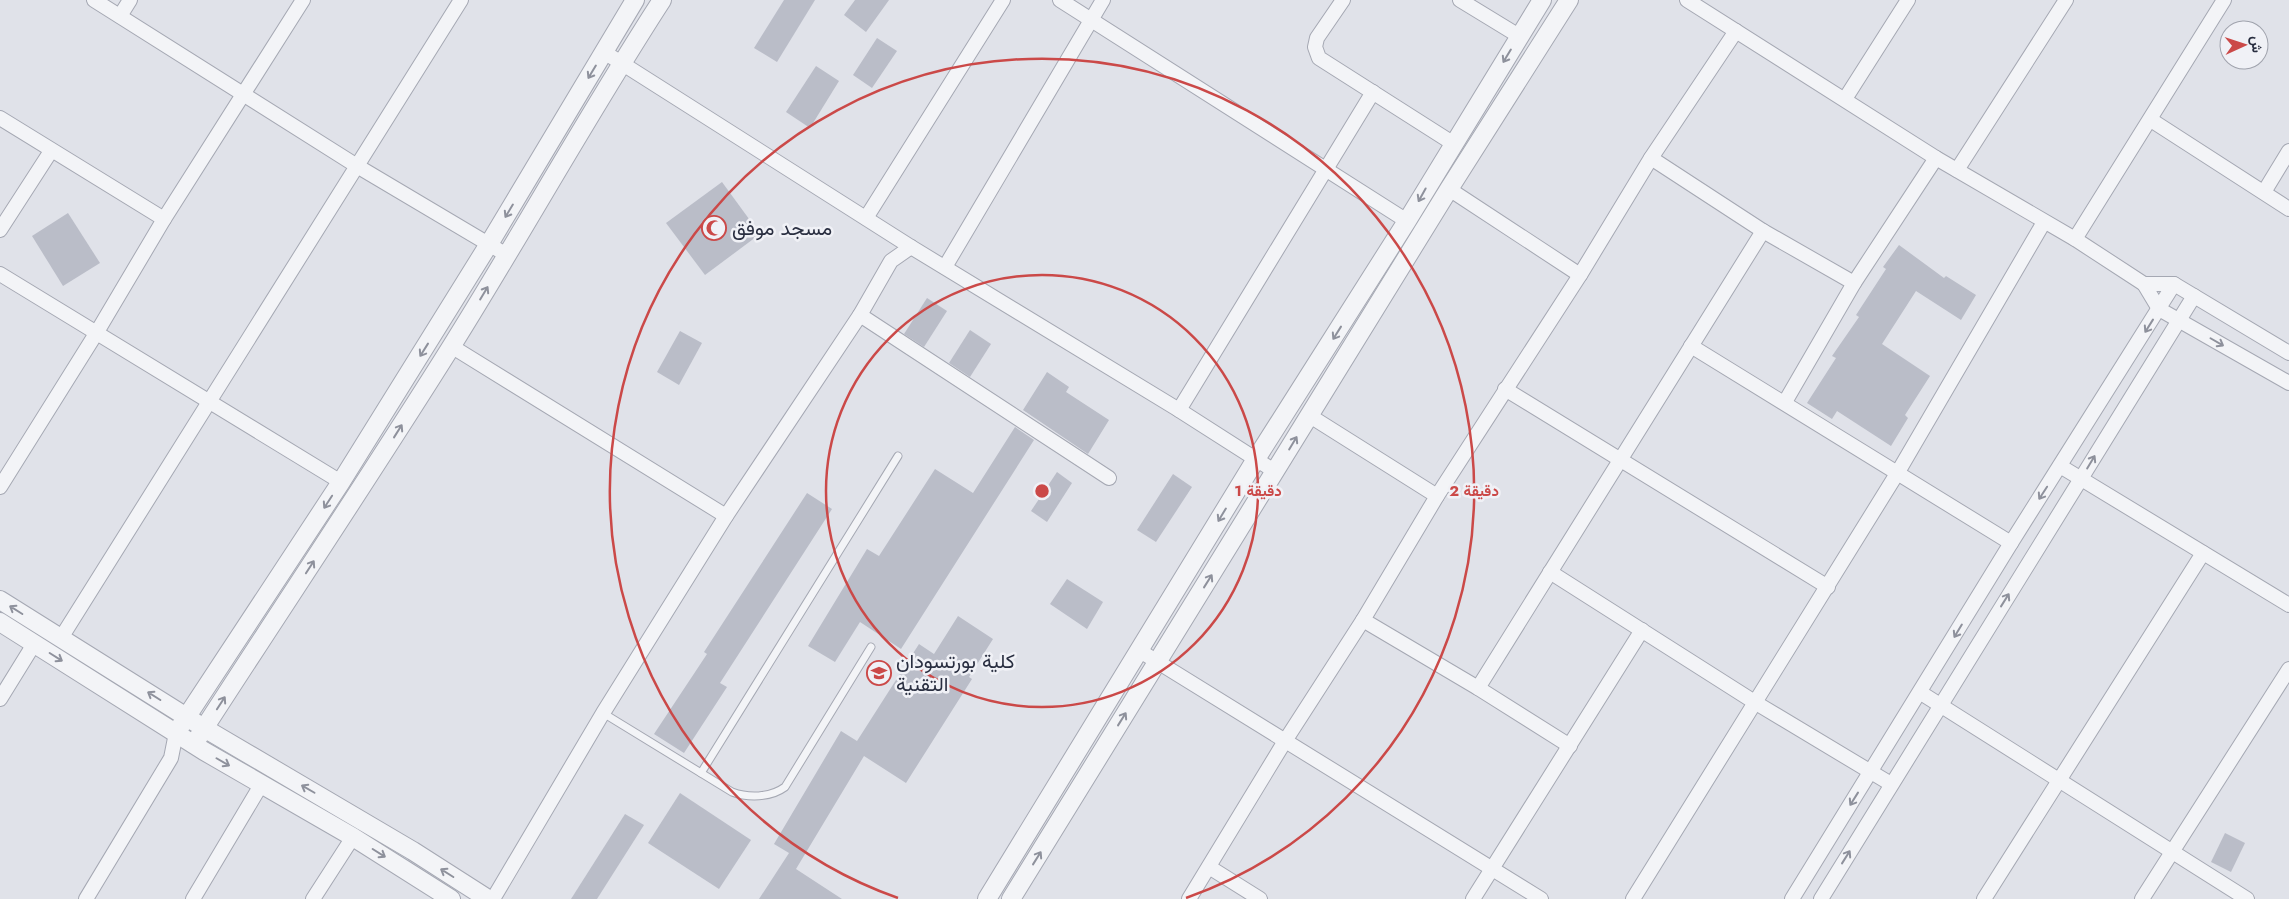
<svg xmlns="http://www.w3.org/2000/svg" width="2289" height="899" viewBox="0 0 2289 899" font-family="Jost,Vazirmatn,sans-serif">
  <style>
    .building { fill: #babdc8 }
    .lines { fill: none; stroke-linecap: round; stroke-linejoin: round }
    .service-casing { stroke: #a5a8b3; stroke-width: 9 }
    .minor-casing { stroke: #a5a8b3; stroke-width: 16 }
    .tertiary-casing { stroke: #a5a8b3; stroke-width: 20 }
    .service { stroke: #f3f4f7; stroke-width: 7 }
    .minor { stroke: #f3f4f7; stroke-width: 14 }
    .tertiary { stroke: #f3f4f7; stroke-width: 18 }
    .oneway { stroke: #8e919c }
    .ring { fill: none; stroke: #cb4948; stroke-width: 2.5 }
    .labels { text-anchor: middle; stroke-width: 5; stroke-linejoin: round; paint-order: stroke }
    .poi-label { font-size: 20px; fill: #292e40; stroke: #f0f1f6; text-anchor: start }
    .centre { fill: #cb4948; stroke: #f0f1f6; stroke-width: 2.5 }
    .ring-label { font-size: 15px; text-anchor: middle; font-weight: bold; fill: #cb4948; stroke: #f0f1f6; stroke-width: 5; stroke-linejoin: round; paint-order: stroke }
  </style>
  <rect width="100%" height="100%" fill="#e0e2e9"/>
  <!-- building -->
  <g class="building">
    <path d="M784 0H815L777 62 754 48Z"/>
    <path d="M855 0H889L866 32 844 15Z"/>
    <path d="M877 38 897 51 872 88 853 75Z"/>
    <path d="M816 66 839 81 810 128 786 112Z"/>
    <path d="M722 182 760 234 705 275 666 223Z"/>
    <path d="M68 213 100 263 63 286 32 236Z"/>
    <path d="M1899 245 1944 278 1946 276 1976 295 1961 320 1916 291 1882 344 1930 376 1905 415 1908 418 1891 446 1837 411 1832 419 1807 403 1836 358 1832 356 1859 317 1856 315 1886 269 1883 267Z"/>
    <path d="M927 298 947 311 924 347 904 334Z"/>
    <path d="M970 330 991 344 970 377 949 363Z"/>
    <path d="M680 331 702 343 679 385 657 372Z"/>
    <path d="M1047 372 1069 387 1066 392 1109 420 1088 454 1023 410Z"/>
    <path d="M1015 427 1034 440 901 649 860 622 835 662 808 646 867 549 879 556 935 469 973 493Z"/>
    <path d="M1057 472 1072 483 1047 522 1031 511Z"/>
    <path d="M1173 474 1192 487 1156 542 1137 530Z"/>
    <path d="M807 493 832 509 720 683 727 687 684 753 654 734 707 654 704 652Z"/>
    <path d="M1067 579 1103 602 1087 629 1050 604Z"/>
    <path d="M958 616 993 639 969 677 972 679 906 783 864 756 796 869 842 899H759L789 853 774 844 841 731 857 741 919 644 934 654Z"/>
    <path d="M680 793 751 840 719 889 648 843Z"/>
    <path d="M625 814 644 825 597 899H571Z"/>
    <path d="M2225 833 2245 843 2231 872 2211 862Z"/>
  </g>
  <g class="lines">
    <defs>
      <g id="service">
        <path d="M603 713 732 792C748 798 770 798 785 787L871 647"/>
        <path d="M701 773 898 456"/>
      </g>
      <g id="minor">
        <path d="M94 0 357 166 507 255"/>
        <path d="M1060 0 1407 221"/>
        <path d="M1343 0 1317 38 1315 47 1319 58 1454 144"/>
        <path d="M1460 0 1519 36"/>
        <path d="M1687 0 1936 158 2075 239 2144 284 2159 309 2289 383"/>
        <path d="M120 16 130 0"/>
        <path d="M604 52 911 247 1179 410 1276 472"/>
        <path d="M1845 99 1908 0"/>
        <path d="M0 118 164 219"/>
        <path d="M2151 120 2289 209"/>
        <path d="M1651 158 1763 231 1854 283"/>
        <path d="M1957 170 2066 0"/>
        <path d="M1449 189 1580 275"/>
        <path d="M2264 192 2289 151"/>
        <path d="M866 218 1003 0"/>
        <path d="M0 230 51 151"/>
        <path d="M2075 239 2224 0"/>
        <path d="M945 267 1103 0"/>
        <path d="M0 274 341 482"/>
        <path d="M2144 284H2174L2289 353"/>
        <path d="M860 315 1109 478"/>
        <path d="M451 346 726 516"/>
        <path d="M1691 346 2011 543"/>
        <path d="M1505 389 1828 587"/>
        <path d="M1785 402 1854 283 1936 158"/>
        <path d="M1179 410 1373 92"/>
        <path d="M1310 416 1437 496"/>
        <path d="M2060 466 2289 605"/>
        <path d="M0 487 97 332 164 219 303 0"/>
        <path d="M1550 572 1756 703 1891 784"/>
        <path d="M1363 620 1478 688 1570 746"/>
        <path d="M61 638 461 0"/>
        <path d="M1140 651 1541 899"/>
        <path d="M1478 688 1763 231"/>
        <path d="M1921 693 2247 899"/>
        <path d="M0 699 34 644"/>
        <path d="M1209 867 1260 899"/>
        <path d="M86 899 171 758 176 733"/>
        <path d="M193 899 261 785"/>
        <path d="M313 899 353 837"/>
        <path d="M493 899 603 713 726 516 860 315 891 261 911 247"/>
        <path d="M1189 899 1285 741 1363 620 1437 496 1580 275 1651 158 1736 31"/>
        <path d="M1473 899 1642 630"/>
        <path d="M1633 899 1898 472 2044 222"/>
        <path d="M1792 899 2011 543 2174 284"/>
        <path d="M1821 899 2194 296"/>
        <path d="M1984 899 2203 553"/>
        <path d="M2142 899 2289 669"/>
      </g>
      <g id="tertiary">
        <path d="M0 600 204 728 413 851 488 899"/>
        <path d="M0 622 204 751 353 837 451 899"/>
        <path d="M176 733 341 482 489 244 635 0"/>
        <path d="M194 744C279 612 367 481 451 347 523 232 588 114 662 0"/>
        <path d="M987 899 1256 459 1407 221 1542 0"/>
        <path d="M1011 899 1449 189 1569 0"/>
      </g>
    </defs>
    <!-- service casing -->
    <use href="#service" class="service-casing"/>
    <!-- minor casing -->
    <use href="#minor" class="minor-casing"/>
    <!-- tertiary casing -->
    <use href="#tertiary" class="tertiary-casing"/>
    <!-- service -->
    <use href="#service" class="service"/>
    <!-- minor -->
    <use href="#minor" class="minor"/>
    <!-- tertiary -->
    <use href="#tertiary" class="tertiary"/>
  </g>
  <!-- one-way arrows -->
  <defs><path id="oneway-shaft" d="M-6 0H5M1.5-3L5.5 0L1.5 3" fill="none" stroke-width="1.6" stroke-linecap="round" stroke-linejoin="round" transform="scale(1.25)"/></defs>
  <g class="oneway">
    <use href="#oneway-shaft" transform="translate(1507 56) rotate(121)"/>
    <use href="#oneway-shaft" transform="translate(592 72) rotate(121)"/>
    <use href="#oneway-shaft" transform="translate(1422 195) rotate(119)"/>
    <use href="#oneway-shaft" transform="translate(509 211) rotate(121)"/>
    <use href="#oneway-shaft" transform="translate(484 293) rotate(-59)"/>
    <use href="#oneway-shaft" transform="translate(2149 326) rotate(122)"/>
    <use href="#oneway-shaft" transform="translate(1337 333) rotate(122)"/>
    <use href="#oneway-shaft" transform="translate(2217 342) rotate(30)"/>
    <use href="#oneway-shaft" transform="translate(424 350) rotate(122)"/>
    <use href="#oneway-shaft" transform="translate(398 431) rotate(-58)"/>
    <use href="#oneway-shaft" transform="translate(1293 443) rotate(-59)"/>
    <use href="#oneway-shaft" transform="translate(2091 462) rotate(-59)"/>
    <use href="#oneway-shaft" transform="translate(2043 493) rotate(123)"/>
    <use href="#oneway-shaft" transform="translate(328 502) rotate(123)"/>
    <use href="#oneway-shaft" transform="translate(1222 515) rotate(121)"/>
    <use href="#oneway-shaft" transform="translate(310 567) rotate(-57)"/>
    <use href="#oneway-shaft" transform="translate(1208 581) rotate(-58)"/>
    <use href="#oneway-shaft" transform="translate(2005 600) rotate(-58)"/>
    <use href="#oneway-shaft" transform="translate(16 610) rotate(-148)"/>
    <use href="#oneway-shaft" transform="translate(1958 631) rotate(121)"/>
    <use href="#oneway-shaft" transform="translate(56 657) rotate(32)"/>
    <use href="#oneway-shaft" transform="translate(154 696) rotate(-148)"/>
    <use href="#oneway-shaft" transform="translate(221 703) rotate(-57)"/>
    <use href="#oneway-shaft" transform="translate(1122 719) rotate(-58)"/>
    <use href="#oneway-shaft" transform="translate(223 762) rotate(30)"/>
    <use href="#oneway-shaft" transform="translate(308 789) rotate(-150)"/>
    <use href="#oneway-shaft" transform="translate(1854 799) rotate(122)"/>
    <use href="#oneway-shaft" transform="translate(379 853) rotate(32)"/>
    <use href="#oneway-shaft" transform="translate(1846 857) rotate(-58)"/>
    <use href="#oneway-shaft" transform="translate(1037 858) rotate(-58)"/>
    <use href="#oneway-shaft" transform="translate(447 873) rotate(-148)"/>
  </g>
  <!-- distance rings -->
  <g class="ring">
    <circle cx="1042" cy="491" r="216"/>
    <path d="M898 898A432 432 0 1 1 1186 898"/>
  </g>
  <!-- icons -->
  <defs>
    <symbol id="mosque-ring" viewBox="-11 -11 22 22"><circle r="9.5" fill="#f0f1f6" stroke="#cb4948" stroke-width="1.5"/><path d="M3.5-4.9A6 6 0 1 0 3.5 4.9A5 5 0 1 1 3.5-4.9Z" fill="#cb4948"/></symbol>
    <symbol id="university-ring" viewBox="-11 -11 22 22"><circle r="9.5" fill="#f0f1f6" stroke="#cb4948" stroke-width="1.5"/><path d="M0-5L7-2L0 1L-7-2ZM-4 1L0 2.5L4 1V4Q0 6-4 4Z" fill="#cb4948"/></symbol>
  </defs>
  <g fill-rule="evenodd">
    <use href="#mosque-ring" x="700" y="214" width="28" height="28"/>
    <use href="#university-ring" x="865" y="659" width="28" height="28"/>
  </g>
  <g class="labels">
    <!-- poi labels -->
    <g class="poi-label">
      <text x="732" y="235">مسجد موفق</text>
      <text x="896" y="668">كلية بورتسودان<tspan x="896" dy="23">التقنية</tspan></text>
    </g>
  </g>
  <circle cx="1042" cy="491" r="8" class="centre"/>
  <g class="ring-label">
    <text x="1258" y="496">1 دقيقة</text>
    <text x="1474" y="496">2 دقيقة</text>
  </g>
  <!-- north arrow -->
  <g transform="translate(2244 45) rotate(87)"><circle r="24" fill="#f0f1f6" stroke="#a0a3ad"/>
  <path d="M0-4L9 19L0 12L-9 19Z" fill="#cb4948"/>
  <text y="-8" font-size="14" font-weight="bold" text-anchor="middle" fill="#292e40">ش</text>
  </g>
</svg>
